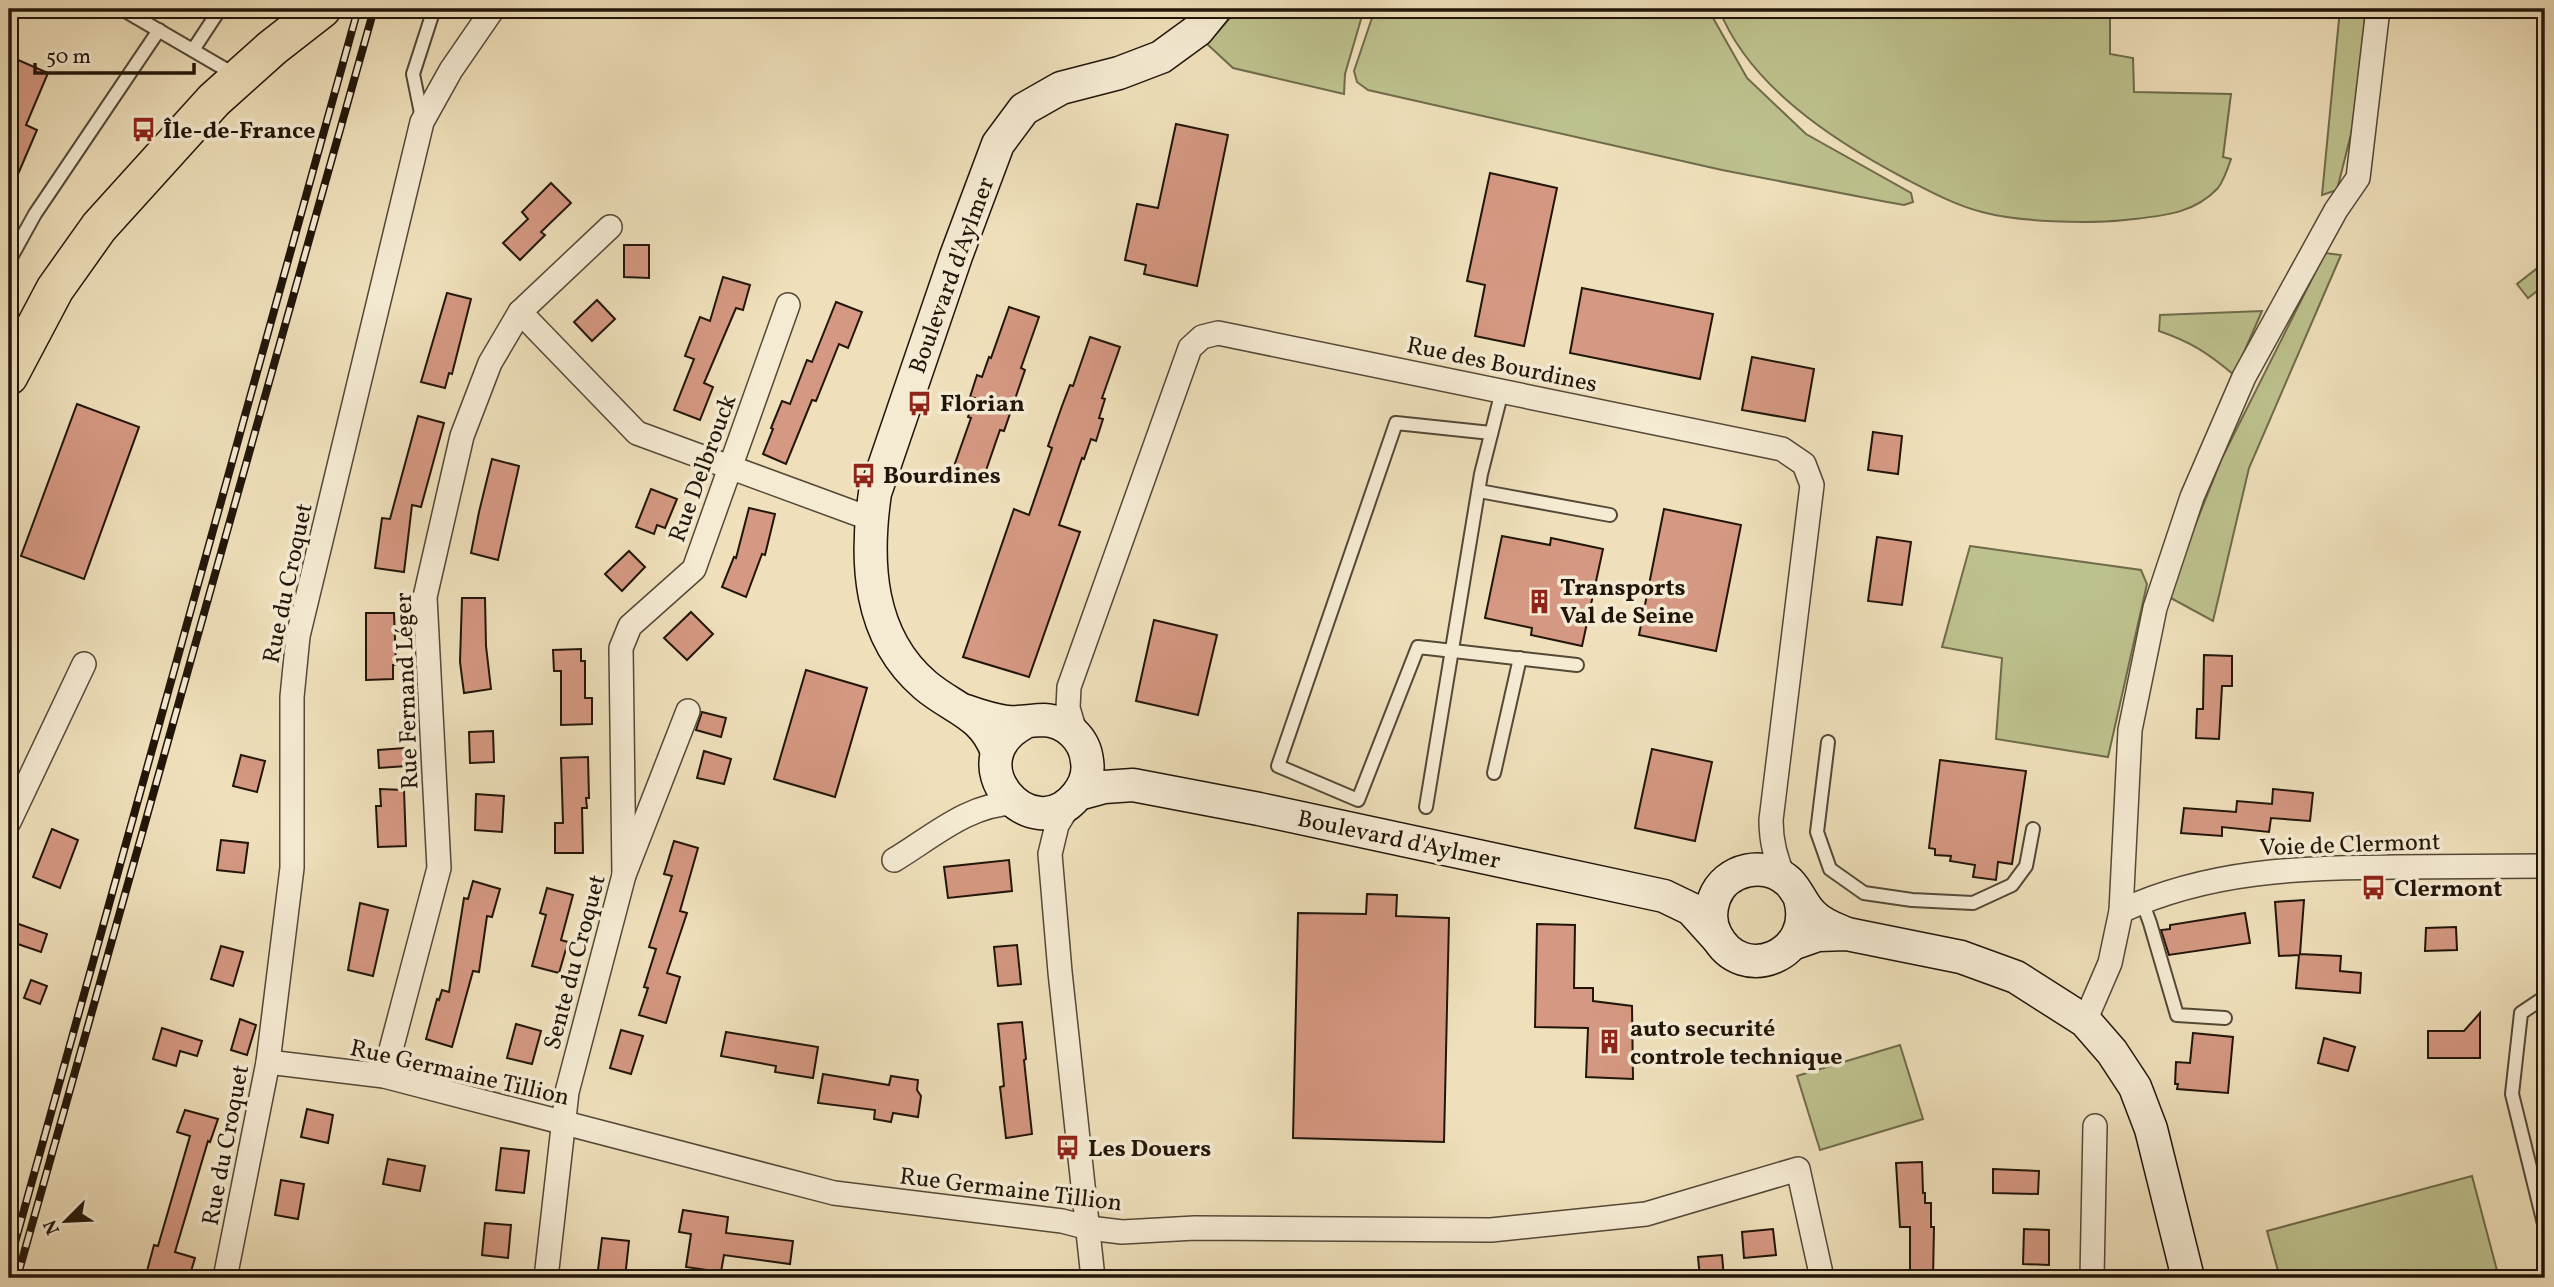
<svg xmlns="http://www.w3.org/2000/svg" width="2554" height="1287" viewBox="0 0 2554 1287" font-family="Vollkorn,serif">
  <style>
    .green { fill: #bdc18d; stroke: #6f6b4b; stroke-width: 2 }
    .building { fill: #d59882; stroke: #211509; stroke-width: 2 }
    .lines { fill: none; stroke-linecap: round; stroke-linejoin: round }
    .lane-casing { stroke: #544836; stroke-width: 16 }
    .street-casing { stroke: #544836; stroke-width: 26 }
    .secondary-casing { stroke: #211509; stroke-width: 35 }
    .primary-casing { stroke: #211509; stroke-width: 40 }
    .lane { stroke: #f5ebd3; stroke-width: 12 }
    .street { stroke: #f5ebd3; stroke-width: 23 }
    .secondary { stroke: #f5ebd3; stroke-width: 32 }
    .primary { stroke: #efe0bb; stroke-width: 37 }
    .rail-casing { stroke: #211509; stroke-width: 8 }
    .rail { stroke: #f5ebd3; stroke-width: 5; stroke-dasharray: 16; stroke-linecap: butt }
    .labels { text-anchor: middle; stroke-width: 7; stroke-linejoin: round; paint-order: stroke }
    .poi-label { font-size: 24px; font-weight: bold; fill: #211509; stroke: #f5ebd3; text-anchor: start }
    .street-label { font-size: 24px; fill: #211509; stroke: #f5ebd3 }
  </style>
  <rect width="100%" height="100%" fill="#efe0bb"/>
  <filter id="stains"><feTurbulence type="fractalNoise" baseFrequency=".00286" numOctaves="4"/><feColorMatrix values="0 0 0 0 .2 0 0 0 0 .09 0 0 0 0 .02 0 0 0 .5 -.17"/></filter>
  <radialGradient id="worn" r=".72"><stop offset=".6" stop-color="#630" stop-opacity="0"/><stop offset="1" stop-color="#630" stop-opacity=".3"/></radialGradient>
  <!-- green -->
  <g class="green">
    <path d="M1238 9H1364L1345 74 1344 94 1233 68 1207 44Z"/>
    <path d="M1375 9H1708L1747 78 1806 134 1911 193 1913 202 1904 205 1887 202 1722 170 1368 90 1357 82 1354 71Z"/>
    <path d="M1719 9H2110V54L2133 58 2134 92 2231 94 2223 157 2231 159C2228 168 2224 180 2218 188 2193 215 2160 216 2125 220 2087 224 2019 222 1982 212 1955 205 1929 191 1904 178 1834 141 1749 86 1719 9Z"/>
    <path d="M2340 9H2366L2354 122 2337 190 2322 195Z"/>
    <path d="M2325 253 2341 255 2249 468 2213 621 2167 596 2222 458Z"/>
    <path d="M2545 262V285L2528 298 2517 284Z"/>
    <path d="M2262 311 2234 375C2208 353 2191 342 2159 331L2160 315Z"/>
    <path d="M1970 546 2141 570 2147 584 2108 757 1996 739 2002 658 1942 647Z"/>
    <path d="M1900 1045 1923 1119 1820 1150 1797 1076Z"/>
    <path d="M2472 1176 2499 1278H2280L2267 1231Z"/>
  </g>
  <!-- building -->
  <g class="building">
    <path d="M9 56 48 73 26 125 37 130 9 195Z"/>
    <path d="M1176 124 1228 135 1197 286 1144 274 1146 265 1125 260 1137 204 1158 208Z"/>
    <path d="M1490 173 1557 188 1524 346 1475 336 1485 285 1467 281Z"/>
    <path d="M551 183 571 203 541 232 545 235 520 260 503 243 528 219 522 212Z"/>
    <path d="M624 245H649V278L624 277Z"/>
    <path d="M723 277 750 285 743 310 736 308 704 383 713 387 700 420 674 410 694 359 685 356 700 317 710 321Z"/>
    <path d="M1582 288 1713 314 1700 379 1570 353Z"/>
    <path d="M447 293 471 299 452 374 449 373 445 388 421 382Z"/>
    <path d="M597 300 615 319 592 341 574 322Z"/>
    <path d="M836 302 862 312 848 348 839 344 816 401 812 400 786 464 763 454 773 429 771 428 782 401 790 404 807 360 812 362Z"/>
    <path d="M1009 307 1039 317 1021 368 1025 370 1004 431 1000 430 983 479 953 469 971 418 968 417 975 398 970 397 977 375 982 377 989 357 991 358Z"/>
    <path d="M1090 337 1120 347 1102 398 1105 399 1099 418 1103 419 1096 441 1091 439 1084 459 1082 458 1059 525 1080 532 1029 677 963 657 1014 509 1029 515 1052 448 1048 446 1062 406 1070 385 1073 386Z"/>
    <path d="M1752 357 1814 369 1805 421 1742 410Z"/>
    <path d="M77 404 139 427 84 579 21 556Z"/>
    <path d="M418 416 444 423 421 507 412 505 404 572 375 568 382 518 390 519Z"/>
    <path d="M1873 432 1902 436 1898 474 1868 470Z"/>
    <path d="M492 459 519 466 498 560 471 553 479 512Z"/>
    <path d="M651 489 677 499 665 528 657 525 654 534 636 527Z"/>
    <path d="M749 508 775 514 765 555 762 554 746 597 722 587 734 557 736 558Z"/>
    <path d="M1664 509 1741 525 1716 651 1639 635Z"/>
    <path d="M1502 536 1550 545 1551 538 1603 549 1582 646 1531 635 1532 628 1485 618Z"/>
    <path d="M1877 537 1911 542 1902 605 1868 601Z"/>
    <path d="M629 551 645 567 622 591 605 574Z"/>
    <path d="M462 598H485L486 646 491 689 464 693 460 662Z"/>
    <path d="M691 612 713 634 687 660 664 638Z"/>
    <path d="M366 613H394L396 665H393V679L366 680Z"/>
    <path d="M1154 620 1217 635 1198 715 1136 701Z"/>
    <path d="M581 649V661H585V698H592V724L561 725V671H554L553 650Z"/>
    <path d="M2204 655 2232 656V686H2222L2219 739 2196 738 2197 709H2203Z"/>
    <path d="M806 670 867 688 835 797 774 779Z"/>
    <path d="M702 712 726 718 721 737 696 730Z"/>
    <path d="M493 731 494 762 470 763 469 732Z"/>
    <path d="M405 748 406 766 379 768 378 750Z"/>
    <path d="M1652 749 1712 762 1695 841 1635 828Z"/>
    <path d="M704 751 731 759 724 784 697 778Z"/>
    <path d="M241 755 265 761 257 792 233 786Z"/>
    <path d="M588 757 589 798H586L587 808H582L583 853H555V823H563L561 758Z"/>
    <path d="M1940 760 2026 771 2012 864 1998 862 1996 880 1973 877 1975 865 1950 861 1951 856 1935 855V849L1929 848Z"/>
    <path d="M380 789 404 790 406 846 378 847 376 806H381Z"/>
    <path d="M2273 789 2313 793 2310 821 2271 818 2269 832 2222 827V836L2181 833 2184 808 2236 812 2237 801 2272 804Z"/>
    <path d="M476 794 504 796 502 832 475 830Z"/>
    <path d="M52 829 78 840 60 888 33 877Z"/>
    <path d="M221 840 248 843 244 873 217 870Z"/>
    <path d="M674 841 698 848 680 911 687 913 667 973 680 977 666 1023 639 1015 648 988 644 987 656 949 649 947 672 876 664 874Z"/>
    <path d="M1009 860 1012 891 948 898 944 867Z"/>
    <path d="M473 881 500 889 492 917 487 916 479 972 473 971 452 1047 426 1039 437 999 439 1000 442 990 449 992 464 898 468 899Z"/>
    <path d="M547 888 573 895 561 940 568 942 559 973 532 966 546 915 540 913Z"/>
    <path d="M1367 894 1397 895 1396 916 1449 918 1444 1142 1293 1138 1298 913 1366 914Z"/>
    <path d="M2304 900 2300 954 2341 956 2340 971 2361 973 2360 993 2296 988 2299 955 2279 956 2275 902Z"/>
    <path d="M360 903 388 910 373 976 348 970Z"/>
    <path d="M2245 913 2250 943 2169 955 2161 930 2170 929V925Z"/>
    <path d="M13 922 47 934 41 952 9 941Z"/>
    <path d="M1537 924 1575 925 1574 988H1593V1001L1632 1006 1633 1079 1586 1077 1588 1028 1535 1027Z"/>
    <path d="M2456 927 2457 950 2425 951 2426 928Z"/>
    <path d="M1017 945 1021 984 998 986 994 947Z"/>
    <path d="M221 946 243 952 233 986 211 979Z"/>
    <path d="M31 980 47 986 40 1004 24 998Z"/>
    <path d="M2480 1013V1058H2428V1031H2464Z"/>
    <path d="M240 1019 256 1025 247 1055 231 1050Z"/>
    <path d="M1022 1022 1026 1059 1024 1060 1032 1134 1006 1138 1000 1087 1004 1086 998 1024Z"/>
    <path d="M516 1024 541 1031 532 1064 507 1058Z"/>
    <path d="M162 1028 202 1041 197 1056 180 1051 176 1066 153 1059Z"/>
    <path d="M621 1030 643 1036 631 1074 610 1068Z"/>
    <path d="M726 1032 818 1047 813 1078 775 1072 776 1066 721 1056Z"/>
    <path d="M2193 1033 2233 1037 2228 1093 2177 1089 2178 1084H2175L2176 1062 2190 1063Z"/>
    <path d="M2324 1038 2355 1047 2348 1071 2318 1063Z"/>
    <path d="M823 1074 889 1085 891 1076 918 1080 917 1090 921 1096 918 1117 893 1113 891 1122 874 1119 875 1110 818 1103Z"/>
    <path d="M307 1109 333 1115 328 1143 301 1137Z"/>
    <path d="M185 1110 218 1119 210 1142 208 1141 175 1252 195 1258 189 1278H173L147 1271 154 1245 158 1246 190 1136 177 1132Z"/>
    <path d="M501 1148 529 1151 524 1193 496 1190Z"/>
    <path d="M388 1159 425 1166 420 1191 383 1184Z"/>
    <path d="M1922 1162 1923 1193H1925V1203H1931V1227H1934L1933 1278H1910V1227H1900L1896 1163Z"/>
    <path d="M1993 1169 2039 1171 2038 1194 1993 1193Z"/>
    <path d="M281 1180 304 1184 298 1219 275 1215Z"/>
    <path d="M683 1210 728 1217 726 1233 793 1241 790 1264 724 1255 721 1272 686 1267 691 1234 679 1232Z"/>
    <path d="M485 1223 511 1225 508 1258 482 1255Z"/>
    <path d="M1773 1229 1776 1255 1744 1258 1742 1232Z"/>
    <path d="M2024 1229 2049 1230V1265L2023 1264Z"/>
    <path d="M602 1238 629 1241 625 1278H597Z"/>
    <path d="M1722 1255 1724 1278H1700L1698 1257Z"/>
  </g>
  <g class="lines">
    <defs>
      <g id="lane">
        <path d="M122 9 237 76"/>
        <path d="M193 50 220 9"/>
        <path d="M422 118 413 74 434 9"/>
        <path d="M9 261 35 214 159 30"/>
        <path d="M1491 433 1396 423 1278 766 1358 800 1418 647 1577 665"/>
        <path d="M1479 491 1610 515"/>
        <path d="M1828 742 1817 832 1830 869 1864 893 1912 900 1973 903 2012 885 2026 866 2033 829"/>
        <path d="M1494 773 1520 658"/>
        <path d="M1426 807 1481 474 1502 391"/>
        <path d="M2142 901 2150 923 2177 1015 2225 1018"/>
        <path d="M2545 997 2521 1013 2512 1094 2545 1228"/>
      </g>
      <g id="street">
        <path d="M520 312 637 433 871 519"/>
        <path d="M1076 735 1068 708 1069 687 1190 348 1202 337 1218 333 1782 449 1804 464 1812 485 1771 820C1771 842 1775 859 1785 879"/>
        <path d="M1071 802 1057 825 1050 854 1060 972 1093 1278"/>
        <path d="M9 822 84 664"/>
        <path d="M894 860C931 838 968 804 1014 803"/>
        <path d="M624 875 621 648 630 626 694 569 788 305"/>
        <path d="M2121 911C2210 870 2298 868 2395 867 2445 867 2495 866 2545 866"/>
        <path d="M2085 1021 2110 963 2121 911 2130 730 2155 608 2192 497 2244 377 2336 210 2358 178 2378 9"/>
        <path d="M268 1062 384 1076 834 1193 1062 1221 1089 1228 1122 1232 1195 1228 1491 1230 1646 1214 1798 1169 1822 1278"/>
        <path d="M384 1076 439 868 425 597 462 436 490 363 520 312 610 227"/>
        <path d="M225 1278 268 1062 292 868V697L298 636 422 122 451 70 493 9"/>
        <path d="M546 1278 567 1092 624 875 688 711"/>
        <path d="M2092 1278 2095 1126"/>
      </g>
      <g id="secondary">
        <path d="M966 711C980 716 993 720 1007 722 1020 723 1032 720 1044 720 1066 721 1085 739 1087 761 1089 773 1085 785 1077 795 1032 852 951 760 1026 722"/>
        <path d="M997 752C983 713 953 709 925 685 868 636 865 561 875 493L956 256 998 144 1024 109 1061 88 1119 73 1161 57 1198 30 1215 9"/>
        <path d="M1078 794 1104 787 1133 785 1259 809 1664 896 1691 909 1718 939"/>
        <path d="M1800 899C1816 955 1742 986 1716 935 1710 924 1710 911 1714 899 1725 868 1766 860 1789 882 1799 892 1803 907 1814 916 1823 925 1836 929 1847 934"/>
        <path d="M1792 944 1818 935 1847 934 1961 957 2016 977 2085 1021 2112 1052 2135 1087 2151 1129 2188 1278"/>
      </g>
      <path id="primary" d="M9 376 55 289 99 227 214 100 272 48 322 9"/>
    </defs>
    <!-- lane casing -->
    <use href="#lane" class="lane-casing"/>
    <!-- street casing -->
    <use href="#street" class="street-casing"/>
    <!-- secondary casing -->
    <use href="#secondary" class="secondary-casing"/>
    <!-- primary casing -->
    <use href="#primary" class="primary-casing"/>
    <!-- lane -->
    <use href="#lane" class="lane"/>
    <!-- street -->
    <use href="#street" class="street"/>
    <!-- secondary -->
    <use href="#secondary" class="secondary"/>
    <!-- primary -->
    <use href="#primary" class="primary"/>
    <defs>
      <g id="rail">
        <path d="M9 1264 358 9"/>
        <path d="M17 1278 374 9"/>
      </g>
    </defs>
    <!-- rail casing -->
    <use href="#rail" class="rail-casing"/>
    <!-- rail -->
    <use href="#rail" class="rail"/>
  </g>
  <!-- icons -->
  <defs>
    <symbol id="bus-bare" viewBox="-9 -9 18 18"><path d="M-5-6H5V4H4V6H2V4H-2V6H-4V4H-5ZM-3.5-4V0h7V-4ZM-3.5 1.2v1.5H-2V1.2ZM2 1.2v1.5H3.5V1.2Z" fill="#8f2418" stroke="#f5ebd3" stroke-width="2.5" paint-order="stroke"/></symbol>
    <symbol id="building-bare" viewBox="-9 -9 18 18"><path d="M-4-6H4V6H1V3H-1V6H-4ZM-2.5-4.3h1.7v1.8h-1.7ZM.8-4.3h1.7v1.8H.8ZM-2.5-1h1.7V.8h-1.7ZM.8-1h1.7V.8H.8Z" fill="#8f2418" stroke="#f5ebd3" stroke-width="2.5" paint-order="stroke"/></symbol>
  </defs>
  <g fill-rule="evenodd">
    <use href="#bus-bare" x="126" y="112" width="35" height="35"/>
    <use href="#bus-bare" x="902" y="386" width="35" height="35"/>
    <use href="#bus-bare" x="846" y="458" width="35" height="35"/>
    <use href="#building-bare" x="1522" y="584" width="35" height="35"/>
    <use href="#bus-bare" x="2356" y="870" width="35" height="35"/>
    <use href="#building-bare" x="1592" y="1024" width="35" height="35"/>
    <use href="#bus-bare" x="1050" y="1130" width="35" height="35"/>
  </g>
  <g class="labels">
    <!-- poi labels -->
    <g class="poi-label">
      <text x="163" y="138">Île-de-France</text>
      <text x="940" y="411">Florian</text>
      <text x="883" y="483">Bourdines</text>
      <text x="1560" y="595">Transports<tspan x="1560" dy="28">Val de Seine</tspan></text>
      <text x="2394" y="896">Clermont</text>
      <text x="1630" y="1036">auto securité<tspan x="1630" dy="28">controle technique</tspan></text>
      <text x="1088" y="1156">Les Douers</text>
    </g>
    <!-- street labels -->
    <g class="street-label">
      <text transform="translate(951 275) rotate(-70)" y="8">Boulevard d'Aylmer</text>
      <text transform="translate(1502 364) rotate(12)" y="8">Rue des Bourdines</text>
      <text transform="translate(702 468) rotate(-70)" y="8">Rue Delbrouck</text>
      <text transform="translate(287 583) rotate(-78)" y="8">Rue du Croquet</text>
      <text transform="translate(406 691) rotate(-92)" y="8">Rue Fernand Léger</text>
      <text transform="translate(1399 839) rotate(12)" y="8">Boulevard d'Aylmer</text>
      <text transform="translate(2350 844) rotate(-2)" y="8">Voie de Clermont</text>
      <text transform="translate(574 962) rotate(-75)" y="8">Sente du Croquet</text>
      <text transform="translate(460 1072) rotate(13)" y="8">Rue Germaine Tillion</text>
      <text transform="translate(225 1145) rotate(-79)" y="8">Rue du Croquet</text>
      <text transform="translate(1011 1189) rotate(7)" y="8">Rue Germaine Tillion</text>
    </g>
  </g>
  <!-- margin -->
  <rect width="2554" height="1287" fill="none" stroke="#efe0bb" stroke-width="35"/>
  <rect x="10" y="10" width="2533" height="1266" fill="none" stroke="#211509" stroke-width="3.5"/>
  <rect x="18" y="18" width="2519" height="1252" fill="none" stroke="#211509" stroke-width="2"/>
  <!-- north arrow -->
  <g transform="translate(66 1221) rotate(246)" stroke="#f5ebd3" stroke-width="5" paint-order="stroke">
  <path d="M0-5L12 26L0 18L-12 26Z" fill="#211509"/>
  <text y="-10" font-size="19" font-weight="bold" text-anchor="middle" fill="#211509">N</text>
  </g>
  <!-- scale -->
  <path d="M35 63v10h159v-10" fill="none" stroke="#211509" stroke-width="3.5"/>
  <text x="46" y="63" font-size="21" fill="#211509" stroke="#f5ebd3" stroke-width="5" paint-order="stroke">50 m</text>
  <rect width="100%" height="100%" filter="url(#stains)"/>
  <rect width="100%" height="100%" fill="url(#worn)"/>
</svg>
